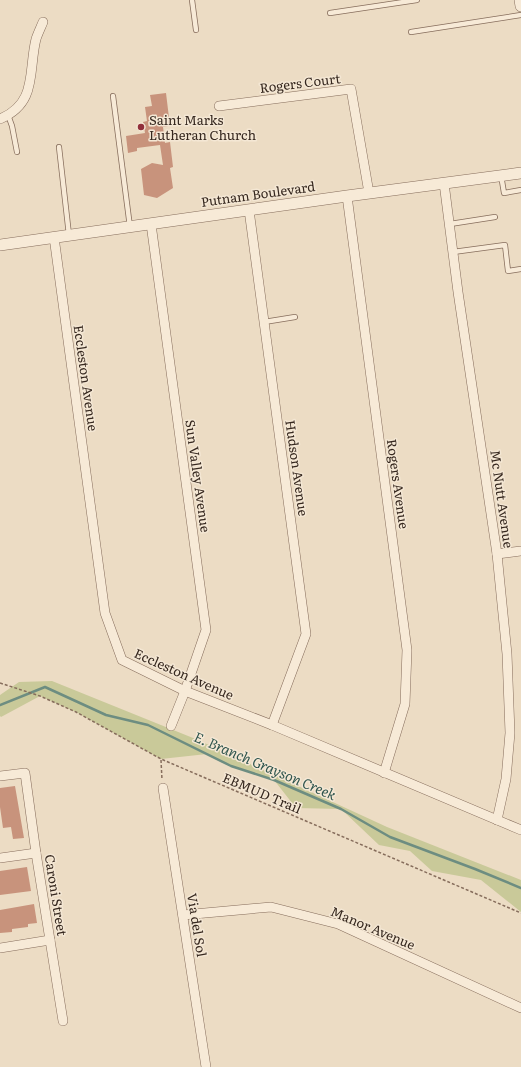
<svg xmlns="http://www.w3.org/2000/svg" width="521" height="1067" viewBox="0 0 521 1067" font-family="Literata,serif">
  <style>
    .green { fill: #c9c999 }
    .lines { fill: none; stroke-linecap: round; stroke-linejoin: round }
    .stream { stroke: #6d8d81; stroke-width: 2.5 }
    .building { fill: #c8937c }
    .service-casing { stroke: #866d5c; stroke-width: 6 }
    .minor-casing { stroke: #866d5c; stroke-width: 10 }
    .tertiary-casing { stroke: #866d5c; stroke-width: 12 }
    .path { stroke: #866d5c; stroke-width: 1.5; stroke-dasharray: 3 2; stroke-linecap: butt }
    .service { stroke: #f7ead7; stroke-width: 4.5 }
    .minor { stroke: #f7ead7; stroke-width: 9 }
    .tertiary { stroke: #f7ead7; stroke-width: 11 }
    .poi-dot { fill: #912f3b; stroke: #f4e7d4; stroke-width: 1.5 }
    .labels { text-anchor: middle; stroke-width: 3; stroke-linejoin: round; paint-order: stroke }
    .street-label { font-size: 13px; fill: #36281f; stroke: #f4e7d4 }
    .poi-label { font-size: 13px; fill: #36281f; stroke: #f4e7d4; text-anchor: start }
    .water-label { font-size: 14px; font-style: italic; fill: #2f554e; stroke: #f4e7d4 }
  </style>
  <rect width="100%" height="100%" fill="#ecdcc4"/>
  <!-- green -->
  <path class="green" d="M52 681 198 740 387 827 521 880V912L481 880 432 871 410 851 379 845 341 809 296 808 274 780 231 766 207 754 161 759 76 712 40 696 1 717 0 716V695L19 682Z"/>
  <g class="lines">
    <!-- stream -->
    <path class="stream" d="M0 705 45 687 106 715 148 725 231 766 274 780 341 809 390 837 475 869 521 888"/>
  </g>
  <!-- building -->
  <g class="building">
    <path d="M166 93 170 126 163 127 165 143 170 142 173 167 170 168 173 188 157 198 144 195 141 169 152 163 163 165 160 145 137 148V151L128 153 126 136 145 133 143 122 147 121 145 107 152 106 150 95Z"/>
    <path d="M15 786 24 838 13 839 11 827 3 828 0 807V788Z"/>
    <path d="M27 867 31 891 0 895V871Z"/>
    <path d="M34 904 37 923 28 924V927L12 929V932L0 933V910Z"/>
  </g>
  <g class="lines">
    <defs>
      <g id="service">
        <path d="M192 0 196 30"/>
        <path d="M330 13 417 0"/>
        <path d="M411 32 521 15"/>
        <path d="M113 96 130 227"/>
        <path d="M8 115 12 126 17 152"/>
        <path d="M59 147 69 235"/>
        <path d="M501 175 504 193 521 190"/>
        <path d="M450 224 495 217"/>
        <path d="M453 252 505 245 508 271 521 269"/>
        <path d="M264 322 295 317"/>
      </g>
      <g id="minor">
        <path d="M219 106 351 89 369 193"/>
        <path d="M0 119C38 103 28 71 36 39 38 33 41 27 43 22"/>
        <path d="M444 183 458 292 497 554 507 654 510 733 506 779 497 820"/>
        <path d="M347 196 407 650 405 704 384 773"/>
        <path d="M249 210 306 634 272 725"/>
        <path d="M151 224 206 630 185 691 171 726"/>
        <path d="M54 237 105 613 122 660 185 691 272 725 521 830"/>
        <path d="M497 554 521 551"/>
        <path d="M0 776 25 773 36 853 63 1021"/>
        <path d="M163 788 206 1067"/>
        <path d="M0 858 36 853"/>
        <path d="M183 915 271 907 338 924 521 1008"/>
        <path d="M0 948 50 940"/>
      </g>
      <g id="tertiary">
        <path d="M520 0 521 6"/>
        <path d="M0 245 347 196 521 173"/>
      </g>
    </defs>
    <!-- service casing -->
    <use href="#service" class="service-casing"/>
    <!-- minor casing -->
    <use href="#minor" class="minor-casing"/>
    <!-- tertiary casing -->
    <use href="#tertiary" class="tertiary-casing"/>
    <!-- path -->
    <g class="path">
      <path d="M0 683 40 696 76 712 161 759 521 913"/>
      <path d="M161 760 162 780"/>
    </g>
    <!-- service -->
    <use href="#service" class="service"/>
    <!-- minor -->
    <use href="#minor" class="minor"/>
    <!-- tertiary -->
    <use href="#tertiary" class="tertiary"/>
  </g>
  <!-- markers -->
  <circle class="poi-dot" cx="141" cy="127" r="4"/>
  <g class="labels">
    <!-- street labels -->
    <g class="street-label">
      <text transform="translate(300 83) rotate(-7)" y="5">Rogers Court</text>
      <text transform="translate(258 194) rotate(-8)" y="5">Putnam Boulevard</text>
      <text transform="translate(86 378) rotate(82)" y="5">Eccleston Avenue</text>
      <text transform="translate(297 468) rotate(82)" y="5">Hudson Avenue</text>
      <text transform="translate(198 476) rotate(82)" y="5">Sun Valley Avenue</text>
      <text transform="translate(398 484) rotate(82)" y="5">Rogers Avenue</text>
      <text transform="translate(502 499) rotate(82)" y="5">Mc Nutt Avenue</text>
      <text transform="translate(184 674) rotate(24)" y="5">Eccleston Avenue</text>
      <text transform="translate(262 793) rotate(23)" y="5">EBMUD Trail</text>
      <text transform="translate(56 895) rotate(81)" y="5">Caroni Street</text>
      <text transform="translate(197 925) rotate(81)" y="5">Via del Sol</text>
      <text transform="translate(373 928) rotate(23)" y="5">Manor Avenue</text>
    </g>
    <!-- poi labels -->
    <g class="poi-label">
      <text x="149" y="125">Saint Marks<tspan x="149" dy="15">Lutheran Church</tspan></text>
    </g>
    <!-- water labels -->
    <g class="water-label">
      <text transform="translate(265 766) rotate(23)" y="5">E. Branch Grayson Creek</text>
    </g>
  </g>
</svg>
